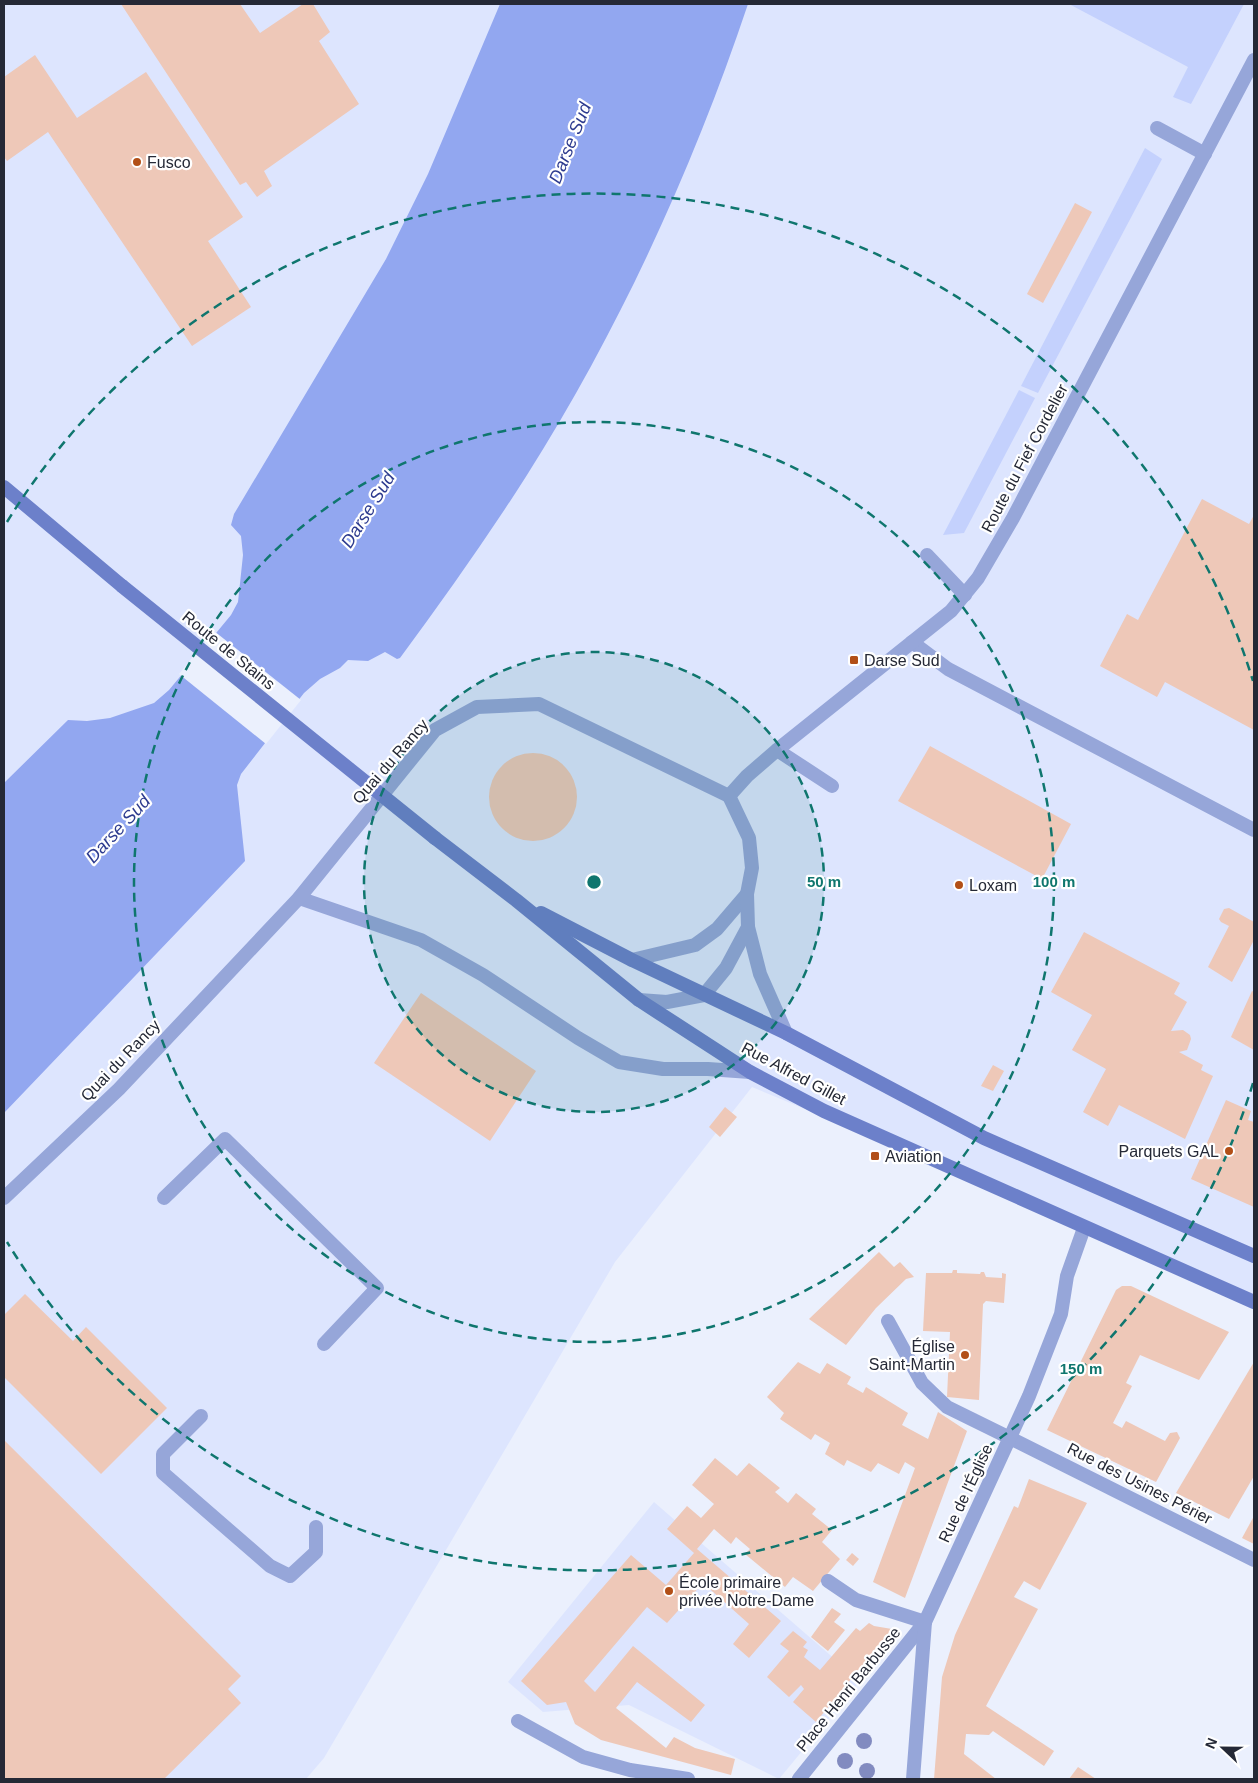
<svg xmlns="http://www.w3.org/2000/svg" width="1258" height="1783" viewBox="0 0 1258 1783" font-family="Arial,sans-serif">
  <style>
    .built { fill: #dde5fe }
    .green { fill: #c4d1fd }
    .water { fill: #92a7f0 }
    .pier { fill: #ebf0fd }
    .building { fill: #eec8b8 }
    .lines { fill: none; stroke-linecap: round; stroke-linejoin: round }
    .service { stroke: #96a6d9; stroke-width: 14 }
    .minor { stroke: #96a6d9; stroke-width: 14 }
    .secondary { stroke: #6c80ca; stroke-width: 14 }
    .secondary-bridge { stroke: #6c80ca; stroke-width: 14 }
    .tree { fill: #828bc0 }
    .ring { fill: none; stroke: #0f766e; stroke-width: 2.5; stroke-dasharray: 9 6 }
    .poi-dot { fill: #b24f17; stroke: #fff; stroke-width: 2 }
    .labels { text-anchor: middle; stroke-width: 4.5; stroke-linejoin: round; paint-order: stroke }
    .poi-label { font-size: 16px; fill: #252936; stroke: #fff; text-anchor: start }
    .street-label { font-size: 16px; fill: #252936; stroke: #fff }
    .water-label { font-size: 18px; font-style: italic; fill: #2d3b8f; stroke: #fff }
    .centre { fill: #0f766e; stroke: #fff; stroke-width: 2.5 }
    .ring-label { font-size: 15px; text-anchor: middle; font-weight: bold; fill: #0f766e; stroke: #fff; stroke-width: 4.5; stroke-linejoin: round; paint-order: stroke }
  </style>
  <rect width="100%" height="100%" fill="#ebf0fd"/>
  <!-- built -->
  <g class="built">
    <path d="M4 4H1254V1295L752 1087 615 1262 324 1758 306 1779H4Z"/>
    <path d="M654 1502 860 1681 779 1779 629 1705 543 1712 508 1682Z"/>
  </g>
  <!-- green -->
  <g class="green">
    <path d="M1069 4H1244L1191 104 1173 97 1188 67Z"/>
    <path d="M1145 148 1162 159 1038 393 1021 386Z"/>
    <path d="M1019 390 1035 398 964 533 943 535Z"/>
  </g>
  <!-- water -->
  <path class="water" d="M500 4H748C693 168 620 328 527 475 487 538 444 598 400 658L397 659 385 652 368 661 348 660 340 668 320 679 304 693 241 774 237 785 245 861 4 1113V783L68 720 87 721 110 718 154 703 169 690 231 615 238 602 243 555 241 536 231 525 234 514 386 259 428 174Z"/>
  <!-- pier -->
  <path class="pier" d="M214 631 301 700 266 744 179 674Z"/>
  <!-- building -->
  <g class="building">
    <path d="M121 4H240L260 33 303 4H313L330 32 319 41 359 104 264 171 272 186 257 197 246 182 240 185Z"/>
    <path d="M35 55 77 118 146 72 243 217 208 241 251 307 192 346 48 132 7 161 4 157V77Z"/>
    <path d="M1075 203 1092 212 1043 303 1027 294Z"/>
    <path d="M1202 499 1249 524 1254 515V730L1165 682 1157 697 1100 666 1127 614 1138 620Z"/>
    <path d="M930 746 1071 824 1042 879 898 801Z"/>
    <circle cx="533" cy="797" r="44"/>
    <path d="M1229 908 1254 922V940L1232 982 1208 967 1229 926 1221 922 1219 919 1224 909Z"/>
    <path d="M1084 932 1180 983 1174 994 1187 1002 1171 1031 1183 1030 1190 1035 1191 1039 1187 1050 1179 1052 1203 1065 1201 1070 1213 1076 1185 1139 1119 1105 1108 1126 1083 1112 1106 1069 1072 1050 1092 1015 1051 992Z"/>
    <path d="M1252 991 1254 992V1050L1231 1037Z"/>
    <path d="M421 993 536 1071 490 1141 374 1063Z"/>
    <path d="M993 1065 1004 1071 993 1091 981 1086Z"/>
    <path d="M1226 1100 1251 1111 1248 1120 1254 1122V1207L1191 1179Z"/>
    <path d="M725 1107 737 1117 720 1137 709 1127Z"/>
    <path d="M879 1252 894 1267 900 1262 914 1277 906 1279 876 1308 846 1345 809 1319Z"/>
    <path d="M953 1270H957V1273L980 1274 981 1272H984L986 1277 1002 1278V1273L1006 1274 1004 1303 986 1301 983 1304 979 1400 947 1397 950 1332 923 1331 926 1273H952Z"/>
    <path d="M1122 1286H1131L1229 1332 1199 1380 1140 1355 1126 1383 1132 1386 1113 1423 1122 1428 1126 1421 1165 1441 1170 1433 1177 1432 1180 1438 1156 1482 1047 1430 1116 1290Z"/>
    <path d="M25 1294 73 1341 86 1327 167 1408 101 1474 4 1377V1315Z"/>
    <path d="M798 1362 820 1374 827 1363 851 1377 847 1384 863 1393 866 1387 908 1413 902 1425 928 1439 938 1412 967 1431 905 1598 873 1582 915 1468 905 1462 899 1474 878 1463 871 1472 847 1460 844 1466 825 1454 830 1443 815 1434 811 1440 780 1419 784 1413 767 1397Z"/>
    <path d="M1254 1362V1476L1229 1519 1176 1493Z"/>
    <path d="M4 1440 241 1676 228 1689 241 1703 164 1779H4Z"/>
    <path d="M715 1458 737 1476 749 1463 780 1488 775 1492 788 1503 796 1493 816 1509 812 1514 832 1530 822 1542 840 1559 813 1591 793 1577 785 1587 745 1554 750 1549 736 1537 731 1544 714 1529 697 1549 781 1621 749 1658 733 1644 749 1624 703 1583 667 1623 647 1607 584 1681 595 1692 633 1646 705 1705 691 1722 637 1682 616 1708 666 1748 674 1737 695 1748 735 1759 731 1775 601 1740 575 1724 566 1702 547 1705 521 1681 631 1555 666 1585 694 1553 667 1529 687 1506 701 1518 714 1504 692 1485Z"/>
    <path d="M1029 1479 1087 1503 1040 1590 1024 1581 1014 1597 1038 1609 986 1706 1054 1751 1044 1766 993 1731 989 1735 966 1734 964 1754 996 1779H934L942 1677 955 1635 1014 1506 1018 1508Z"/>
    <path d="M1254 1516V1544L1242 1538Z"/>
    <path d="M852 1553 859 1559 853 1566 846 1560Z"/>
    <path d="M832 1608 841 1614 834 1622 845 1630 828 1651 811 1637Z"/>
    <path d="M869 1623 874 1626 892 1629 816 1722 793 1702 804 1689 801 1685 789 1697 767 1677 789 1651 780 1644 793 1631 807 1642 803 1647 808 1650 804 1657 820 1670 856 1628 860 1631Z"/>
    <path d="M1078 1767 1096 1779H1069Z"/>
  </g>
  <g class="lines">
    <!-- service -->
    <g class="service">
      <path d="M1157 128 1205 154"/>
      <path d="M927 555 965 595"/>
      <path d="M912 642 948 669 1254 830"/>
      <path d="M777 750 832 786"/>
      <path d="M164 1198 225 1139 377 1288 324 1344"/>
      <path d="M888 1321 922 1383 947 1407 1010 1438"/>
      <path d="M201 1416 163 1454V1473L270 1566 290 1576 316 1552V1527"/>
      <path d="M828 1581 856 1600 925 1622"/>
    </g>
    <!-- minor -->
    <g class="minor">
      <path d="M729 796 747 776 777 750 951 611 978 578 1013 518 1254 60"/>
      <path d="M299 898 421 940 483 975 578 1038 619 1062 663 1069H708L750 1072"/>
      <path d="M748 927 760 974 786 1033"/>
      <path d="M632 960 695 945 717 929 747 894"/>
      <path d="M639 1000 667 1002 704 995 726 968 748 927 747 894 752 868 749 838 729 796"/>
      <path d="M4 1198 119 1089 299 898 435 730 477 707 539 704 729 796"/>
      <path d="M1010 1438 1254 1560"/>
      <path d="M518 1721 583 1757 630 1770 688 1779"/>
      <path d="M799 1779 925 1622"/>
      <path d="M913 1779 925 1622 1029 1396 1061 1314 1067 1276 1084 1228"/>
    </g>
    <!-- secondary -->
    <g class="secondary">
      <path d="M4 487 122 586"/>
      <path d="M435 838 516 900 639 1000 750 1072 824 1111 1254 1302"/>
      <path d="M541 913 632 960 786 1033 984 1138 1254 1256"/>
    </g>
    <!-- secondary-bridge -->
    <path class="secondary-bridge" d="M122 586 435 838"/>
  </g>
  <!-- trees -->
  <g class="tree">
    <circle cx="864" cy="1741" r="8"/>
    <circle cx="845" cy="1761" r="8"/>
    <circle cx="867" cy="1771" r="8"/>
  </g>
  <!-- distance rings -->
  <circle cx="594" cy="882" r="230" fill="#0f766e" fill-opacity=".12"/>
  <g class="ring">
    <circle cx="594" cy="882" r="230"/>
    <circle cx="594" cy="882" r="460"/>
    <path d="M1253 1083A689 689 0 0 1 7 1242M7 522A689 689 0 0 1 1253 681"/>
  </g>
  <!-- markers -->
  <g class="poi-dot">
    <circle cx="137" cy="162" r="5"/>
    <rect x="849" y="655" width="10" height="10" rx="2.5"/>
    <circle cx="959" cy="885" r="5"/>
    <circle cx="1229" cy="1151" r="5"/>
    <rect x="870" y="1151" width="10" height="10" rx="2.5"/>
    <circle cx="965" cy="1355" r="5"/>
    <circle cx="669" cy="1591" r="5"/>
  </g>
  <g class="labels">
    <!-- poi labels -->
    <g class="poi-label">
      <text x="147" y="168">Fusco</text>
      <text x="864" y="666">Darse Sud</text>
      <text x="969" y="891">Loxam</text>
      <text x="1219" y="1157" text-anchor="end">Parquets GAL</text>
      <text x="885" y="1162">Aviation</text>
      <text x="955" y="1352" text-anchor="end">Église<tspan x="955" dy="18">Saint-Martin</tspan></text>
      <text x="679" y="1588">École primaire<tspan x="679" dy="18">privée Notre-Dame</tspan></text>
    </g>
    <!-- street labels -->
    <g class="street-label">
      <text transform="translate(1024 458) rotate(-62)" y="6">Route du Fief Cordelier</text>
      <text transform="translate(229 650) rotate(39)" y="6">Route de Stains</text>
      <text transform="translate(390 761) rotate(-49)" y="6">Quai du Rancy</text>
      <text transform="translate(120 1060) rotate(-46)" y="6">Quai du Rancy</text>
      <text transform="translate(794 1073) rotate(28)" y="6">Rue Alfred Gillet</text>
      <text transform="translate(1140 1483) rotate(27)" y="6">Rue des Usines Périer</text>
      <text transform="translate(965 1493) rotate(-65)" y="6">Rue de l'Église</text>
      <text transform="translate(848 1689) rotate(-51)" y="6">Place Henri Barbusse</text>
    </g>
    <!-- water labels -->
    <g class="water-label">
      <text transform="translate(570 143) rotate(-68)" y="6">Darse Sud</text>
      <text transform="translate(368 510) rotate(-58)" y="6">Darse Sud</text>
      <text transform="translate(118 829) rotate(-47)" y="6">Darse Sud</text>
    </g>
  </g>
  <circle cx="594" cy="882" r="8" class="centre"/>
  <g class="ring-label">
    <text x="824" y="887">50 m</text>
    <text x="1054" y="887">100 m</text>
    <text x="1081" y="1374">150 m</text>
  </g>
  <!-- border -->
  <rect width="1258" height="1783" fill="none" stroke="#252936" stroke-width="10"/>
  <!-- north arrow -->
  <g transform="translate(1223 1748) rotate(292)" stroke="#ffffff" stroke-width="4" paint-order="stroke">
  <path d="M0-4L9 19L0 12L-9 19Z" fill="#252936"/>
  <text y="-8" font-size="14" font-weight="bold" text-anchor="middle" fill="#252936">N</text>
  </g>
</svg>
